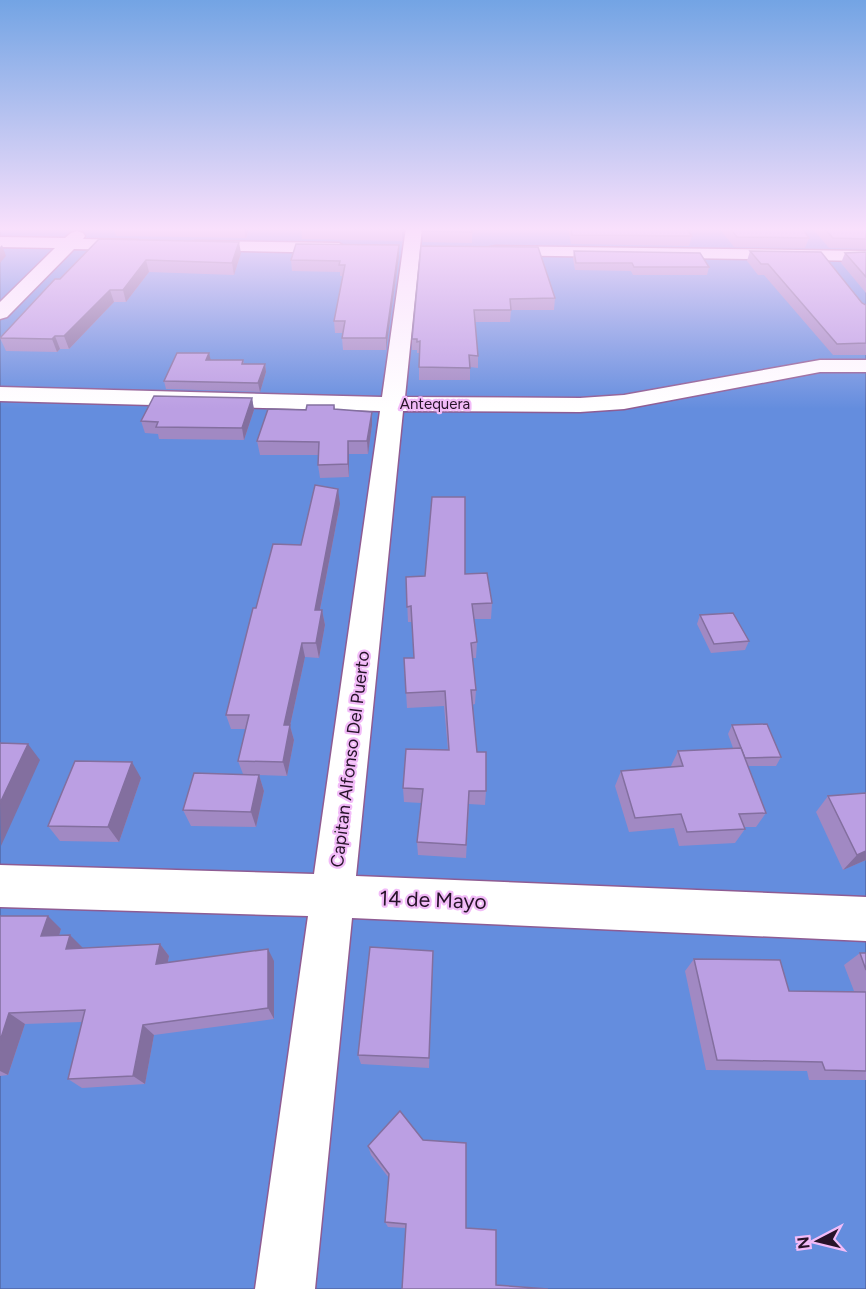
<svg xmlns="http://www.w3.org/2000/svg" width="866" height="1289" viewBox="0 0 866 1289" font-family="Figtree,sans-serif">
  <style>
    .water { fill: #648dde; stroke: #5268a8; stroke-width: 1.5 }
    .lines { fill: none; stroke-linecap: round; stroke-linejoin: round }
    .street-casing { stroke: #8e5c93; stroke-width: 3 }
    .street { fill: #fff; fill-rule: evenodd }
    .wall { fill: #a189c3 }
    .shaded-wall { fill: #836f9f }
    .building { fill: #bb9fe3; stroke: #836f9f; stroke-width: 1.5 }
    .labels { text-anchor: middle; stroke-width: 4.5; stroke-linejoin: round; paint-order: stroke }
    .far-street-label { font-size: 15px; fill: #271329; stroke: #f2bbf8 }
    .street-label { font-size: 18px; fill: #271329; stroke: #f2bbf8 }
    .near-street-label { font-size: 21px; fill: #271329; stroke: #f2bbf8 }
  </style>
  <rect width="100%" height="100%" fill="#f2bbf8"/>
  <!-- water -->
  <rect class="water" x="0" y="228" width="866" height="1061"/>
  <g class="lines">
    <defs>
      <g id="street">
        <path d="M406 228H422L405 397 580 398 624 395 820 360H866V372H820L624 409 580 412 403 411 356 876 866 897V941L352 918 315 1289H255L308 916 0 907V865L314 874 380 411 0 401V387L382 397Z"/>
        <path d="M77 231 83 233 85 236 83 239 138 240 146 245 138 250 74 249 7 317 0 319V302L55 248 0 247V237L65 238 71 233Z"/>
        <path d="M196 241 339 243 347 248 339 253 190 250 188 246 190 242Z"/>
        <path d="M496 246 866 251V261L490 255 488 251 490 247Z"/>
      </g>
    </defs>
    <!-- street casing -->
    <use href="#street" class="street-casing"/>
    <!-- street -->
    <use href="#street" class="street"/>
  </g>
  <!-- wall -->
  <g class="wall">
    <path d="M114 228H249L246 238 116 236Z"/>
    <path d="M301 228H404L402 241 302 239Z"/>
    <path d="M568 228H686L692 236 689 246 571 244Z"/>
    <path d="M719 228H802L809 238 805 248 734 247Z"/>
    <path d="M812 228H866V249L829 248Z"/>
    <path d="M422 231 472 232V243L423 242Z"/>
    <path d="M99 239 241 253 234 275 149 272 126 302H114L69 349H60L57 352 6 351 0 338Z"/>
    <path d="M399 245V256L386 350H343L342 338 343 333H335L334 321 343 276H340V272L292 271 291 260Z"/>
    <path d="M421 246 555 298 554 310H511L510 322H475L478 356V368L470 367V380H419V353H417V350H412V339Z"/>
    <path d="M574 251 709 267 707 275H633L631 271 575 270 573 259Z"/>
    <path d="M750 251 866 305V355H833L764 275H758L747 261Z"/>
    <path d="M866 252V293L841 263 845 253Z"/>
    <path d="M211 360H243L244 364H265L266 372 260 392 166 389 164 381Z"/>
    <path d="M252 398 254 410 244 440 159 439 158 434 145 433 141 421Z"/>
    <path d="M334 405 335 409 372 425 368 454H349V477L320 478 318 465 319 455H260L257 441 306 410Z"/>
    <path d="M340 504 320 610H322L325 625 319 658 305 657 290 726 294 740 287 776 259 775 264 791 256 827 191 826 183 810 243 774 238 761 246 729H231L226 715 256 608 301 545Z"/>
    <path d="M465 574 492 603 491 619H474L477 642 476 658H472L476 690 475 704 472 705 477 752 486 791 485 805 469 804 466 858 418 855 417 842 421 803 404 802 403 788 448 750 444 706 407 708 404 658H414L412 622H408L406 577Z"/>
    <path d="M700 615 749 641 745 650 711 653 697 624Z"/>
    <path d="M732 725 781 757 776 766H748L766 813 756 827H744L745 829 735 843 679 846 674 828 629 832 615 786 621 771 672 767 671 766 678 751 733 748 728 734Z"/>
    <path d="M141 778 119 842 60 841 48 826Z"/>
    <path d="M828 796 866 860 843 870 816 812Z"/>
    <path d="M0 916 61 929 59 935 83 948 160 944 169 956 168 962 274 961V1019L154 1035 145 1084 82 1088 68 1079 82 1022 25 1024 8 1075 0 1076Z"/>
    <path d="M433 951 429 1068 361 1064 358 1055Z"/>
    <path d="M860 953H866V1080H809L807 1071 706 1070 685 971 694 959 789 991H854L844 965Z"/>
    <path d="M368 1146 466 1228 496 1285 402 1289 406 1228 388 1227 385 1222 389 1178 371 1155Z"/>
  </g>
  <!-- shaded-wall -->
  <g class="shaded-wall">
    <path d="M244 228H249L246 238 244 229Z"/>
    <path d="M402 228H404L402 241Z"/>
    <path d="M239 242 241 253 234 275 232 263Z"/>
    <path d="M2 245 6 256 0 263V247Z"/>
    <path d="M399 245V256L386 350V338Z"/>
    <path d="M146 260 149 272 126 302 123 290Z"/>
    <path d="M110 290 114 302 69 349 64 336Z"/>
    <path d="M55 336 60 349 57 352 52 339Z"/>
    <path d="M209 353 211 361 206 360Z"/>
    <path d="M265 364 266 372 260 392 258 383Z"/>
    <path d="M252 398 254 410 244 440 242 428Z"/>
    <path d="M372 412V425L368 454 367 441Z"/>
    <path d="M348 441 349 454V477L348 464Z"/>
    <path d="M338 489 340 504 317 625 315 610Z"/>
    <path d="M322 610 325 625 319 658 316 643Z"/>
    <path d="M302 643 305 657 290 726 294 740 287 776 283 762 284 725Z"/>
    <path d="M28 744 40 760 1 846 0 803Z"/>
    <path d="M132 762 141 778 119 842 108 827Z"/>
    <path d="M259 775 264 791 256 827 251 812Z"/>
    <path d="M866 851V860L843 870 857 855Z"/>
    <path d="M48 916 61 929 55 949 41 936Z"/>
    <path d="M70 935 83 948 66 949Z"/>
    <path d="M160 944 169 956 165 976 156 964Z"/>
    <path d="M268 949 274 961V1019L268 1008Z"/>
    <path d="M9 1013 25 1024 8 1075 0 1071V1041Z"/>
    <path d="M143 1025 154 1035 145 1084 133 1076Z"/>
  </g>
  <!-- building -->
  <g class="building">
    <path d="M168 228H244V229Z"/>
    <path d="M301 228H402V230Z"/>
    <path d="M423 228H471L472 232 422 231Z"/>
    <path d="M571 228H686L692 236 572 235Z"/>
    <path d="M730 228H802L809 238 737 237Z"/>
    <path d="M824 228H866V239L833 238Z"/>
    <path d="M99 239 239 242 232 263 146 260 123 290H110L64 336H55L52 339 0 338 55 279H60Z"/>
    <path d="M296 244 399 245 386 338H342L345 321H334L345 265H339L340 261 291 260Z"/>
    <path d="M421 246 538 247 555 298 510 299 511 310H474L478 356 469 355 470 368 419 367 420 341 417 342V339H412Z"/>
    <path d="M574 251 700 253 709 267H634L632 263H576Z"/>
    <path d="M750 251 821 252 862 303 866 305V343L837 344 768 264H761Z"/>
    <path d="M866 252V277L845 253Z"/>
    <path d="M177 353H209L206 360H243L242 364H265L258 383 164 381Z"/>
    <path d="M154 396 252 398 242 428 156 427 158 422 141 421Z"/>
    <path d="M307 405H334V409L372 412 367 441H348V464L318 465 319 442 257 441 268 409 306 410Z"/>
    <path d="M315 485 338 489 315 610H322L316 643H302L284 725H290L283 762 238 761 249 715H226L253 608H256L273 544 301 545Z"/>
    <path d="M432 497H465V574L487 573 492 603 472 604 477 642 471 643 476 690H471L477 752H486V791H469L466 845 417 842 423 789 403 788 406 749 449 750 445 691 406 693 404 658H414L411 606 407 607 406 577 425 576Z"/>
    <path d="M733 613 749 641 714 644 700 615Z"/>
    <path d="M767 724 781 757 745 758 732 725Z"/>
    <path d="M0 743 28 744 0 803Z"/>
    <path d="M741 748 766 813 739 814 745 829 687 832 681 814 635 818 621 771 683 766 678 751Z"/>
    <path d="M75 761 132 762 108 827 48 826Z"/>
    <path d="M194 773 259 775 251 812 183 810Z"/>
    <path d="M866 793V851L857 855 828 796Z"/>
    <path d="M0 916H48L41 936 70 935 66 949 160 944 156 964 268 949V1008L143 1025 133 1076 68 1079 85 1010 9 1013 0 1041Z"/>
    <path d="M370 947 433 951 429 1058 358 1055Z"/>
    <path d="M860 953H866V970Z"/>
    <path d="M694 959 780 960 789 991 866 992V1071L825 1070 822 1062 717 1060Z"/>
    <path d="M400 1111 423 1140 466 1143V1228L496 1230V1285L548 1289H402L406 1224 385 1222 389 1174 368 1146Z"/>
  </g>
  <!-- sky -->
  <linearGradient id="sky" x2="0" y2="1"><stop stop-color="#73a4e4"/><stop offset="0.56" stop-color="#f9e0fc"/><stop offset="1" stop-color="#f9e0fc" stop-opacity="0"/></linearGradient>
  <rect width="866" height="409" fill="url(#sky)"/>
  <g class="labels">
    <!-- far-street labels -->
    <g class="far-street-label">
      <text x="435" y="409">Antequera</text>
    </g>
    <!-- street labels -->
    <g class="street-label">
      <text transform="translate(350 759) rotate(-83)" y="6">Capitan Alfonso Del Puerto</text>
    </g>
    <!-- near-street labels -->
    <g class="near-street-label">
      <text transform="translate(433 900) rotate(2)" y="7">14 de Mayo</text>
    </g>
  </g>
  <!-- north arrow -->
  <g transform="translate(818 1241) rotate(263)" stroke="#f2bbf8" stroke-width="4.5" paint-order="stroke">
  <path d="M0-4.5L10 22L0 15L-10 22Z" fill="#271329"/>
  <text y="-9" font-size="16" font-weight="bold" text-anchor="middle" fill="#271329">N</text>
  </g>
</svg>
